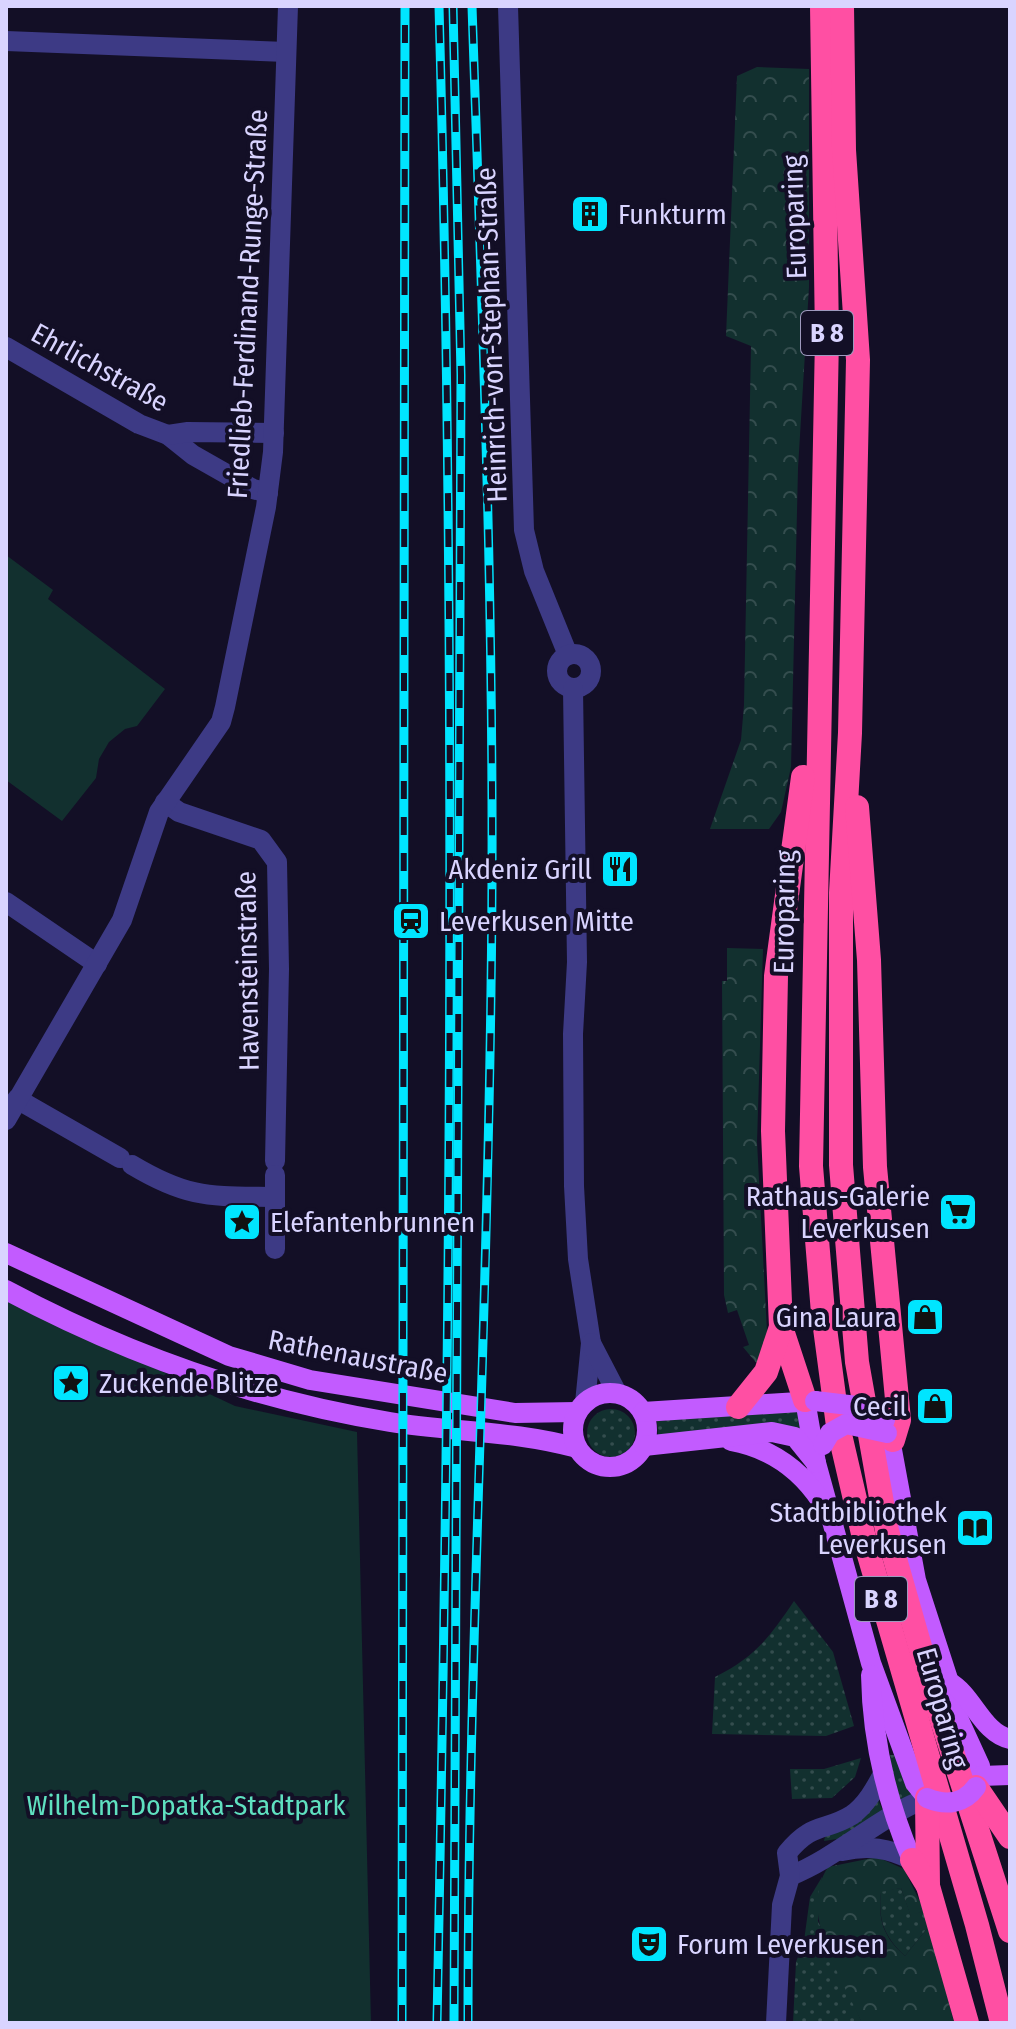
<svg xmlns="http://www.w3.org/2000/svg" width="1016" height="2029" viewBox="0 0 1016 2029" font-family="'Fira Sans Condensed',sans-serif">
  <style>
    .grass { fill: url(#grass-dots) }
    .forest { fill: url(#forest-crowns) }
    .park { fill: #12302f }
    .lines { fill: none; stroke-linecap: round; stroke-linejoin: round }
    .minor { stroke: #3d3a85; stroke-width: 20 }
    .major { stroke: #c25bff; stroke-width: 20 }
    .highway { stroke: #ff4fa3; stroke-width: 24 }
    .rail-casing { stroke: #00e5ff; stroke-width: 9 }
    .rail { stroke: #130f26; stroke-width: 6; stroke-dasharray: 18; stroke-linecap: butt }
    .major-bridge { stroke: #c25bff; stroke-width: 20 }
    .labels { text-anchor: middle; stroke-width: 8; stroke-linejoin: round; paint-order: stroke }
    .shield { fill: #130f26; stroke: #9e99be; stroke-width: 2 }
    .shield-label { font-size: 26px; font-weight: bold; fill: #d9d4ff }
    .poi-label { font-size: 28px; fill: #d9d4ff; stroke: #130f26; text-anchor: start }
    .street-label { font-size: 28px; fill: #d9d4ff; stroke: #130f26 }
    .park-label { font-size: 28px; fill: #5fe0c0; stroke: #130f26 }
  </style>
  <defs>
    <pattern id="grass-dots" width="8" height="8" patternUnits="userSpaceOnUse" patternTransform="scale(2)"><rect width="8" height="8" fill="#12302f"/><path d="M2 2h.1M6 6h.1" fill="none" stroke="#344d4e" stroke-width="1.8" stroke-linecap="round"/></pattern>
    <pattern id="forest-crowns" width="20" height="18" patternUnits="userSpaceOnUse" patternTransform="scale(2)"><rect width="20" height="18" fill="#12302f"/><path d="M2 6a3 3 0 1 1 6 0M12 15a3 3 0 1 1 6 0" fill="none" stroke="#344d4e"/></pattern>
  </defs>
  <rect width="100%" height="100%" fill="#130f26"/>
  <!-- grass -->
  <g class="grass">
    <path d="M798 1408 801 1430 658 1436 657 1421Z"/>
    <circle cx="611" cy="1433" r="24"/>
    <path d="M794 1601 833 1652 854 1726 826 1736 712 1734 715 1677C755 1657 769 1638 794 1601Z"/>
    <path d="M890 1755H899L912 1794 897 1802Z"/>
    <path d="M861 1758 855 1777 832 1798 792 1799 790 1769H824Z"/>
    <path d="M878 1800 884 1813 843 1838 824 1841 826 1833Z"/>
    <path d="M822 1877 818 1921 862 2023H793L796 1962 804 1941 810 1897Z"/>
    <path d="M901 1888 911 1916 924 1910 929 1926 905 1956C884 1936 878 1921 881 1891Z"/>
  </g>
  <!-- forest -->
  <g class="forest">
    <path d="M757 67 809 69V287L798 468 791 767 781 812 769 829H710L741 740 744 705 751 346 726 336 737 76Z"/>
    <path d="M727 948 763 949 757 1142 767 1332 758 1365 743 1347 749 1345 737 1310 728 1313 724 1295 722 981H727Z"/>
    <path d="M877 1857 904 1869 924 1910 911 1917 901 1888 881 1892C878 1921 883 1936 905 1956L929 1926 954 2023H862C843 1979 797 1914 828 1867Z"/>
  </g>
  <!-- park -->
  <g class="park">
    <path d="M6 555 53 590 48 599 165 689 137 726 125 729 109 742 99 759 96 778 62 821 6 780Z"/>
    <path d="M6 1298 235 1406 357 1432 371 2023H6Z"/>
  </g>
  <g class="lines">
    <!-- minor -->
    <g class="minor">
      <path d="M508 6 524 530 534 571 568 655"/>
      <path d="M6 41 286 52"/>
      <path d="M6 347 139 424 168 435 193 455 253 489 268 493"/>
      <path d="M168 435 188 432 274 433"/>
      <circle cx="574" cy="671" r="17"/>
      <path d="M573 689 577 962 573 1034 574 1186 578 1259 591 1343 585 1403"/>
      <path d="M165 802 179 812 261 840 277 862 279 969 275 1161"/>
      <path d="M6 902 97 964"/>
      <path d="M17 1099 120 1158"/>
      <path d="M6 1120 122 920 159 812 221 722 225 707 266 507 273 452 288 6"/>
      <path d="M132 1165C189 1199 210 1196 274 1197"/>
      <path d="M275 1175V1249"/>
      <path d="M591 1343 617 1393"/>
      <path d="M842 1851C868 1845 889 1848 912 1860"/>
      <path d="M790 1876C838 1857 878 1817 927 1798"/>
      <path d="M776 2023 782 1905 790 1876 787 1853C813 1821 825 1832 852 1815 866 1805 875 1789 883 1774"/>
    </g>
    <!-- major -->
    <g class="major">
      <path d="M6 1253 229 1356 310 1380 515 1413 577 1412"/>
      <path d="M6 1290C128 1355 254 1400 390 1422 452 1432 517 1431 577 1448"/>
      <circle cx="610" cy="1430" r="37"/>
      <path d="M805 1400 816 1463 871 1663 915 1783 927 1798"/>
      <path d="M643 1412 815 1401"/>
      <path d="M888 1428 916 1580 949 1682 947 1694 980 1766 976 1787"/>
      <path d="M731 1441C770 1448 799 1468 821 1501"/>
      <path d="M644 1446 772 1432 795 1437 816 1463"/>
      <path d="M871 1675C872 1738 887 1802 912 1860"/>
      <path d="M949 1682C973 1695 982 1733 1010 1739"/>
      <path d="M981 1776 1010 1775"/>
    </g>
    <!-- highway -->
    <g class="highway">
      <path d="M822 6 827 337 811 1166 823 1313 838 1426 864 1538 977 1925 1002 2023"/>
      <path d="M842 6 844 150 858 360 850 733 841 893V1165L857 1362 887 1531 935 1699 1010 1931"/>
      <path d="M803 777 776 976 773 1131 781 1327 805 1400"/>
      <path d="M857 807 869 960 875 1167 899 1420 893 1440"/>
      <path d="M738 1407 766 1372 781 1327"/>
      <path d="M976 1787 1010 1837"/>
      <path d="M927 1798 928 1886"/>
      <path d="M912 1860 928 1886 967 2023"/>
    </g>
    <defs>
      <g id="rail">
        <path d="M453 6 461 375 454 2023"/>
        <path d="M402 2023 405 6"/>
        <path d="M437 2023C450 1351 457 678 439 6"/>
        <path d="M468 2023C468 1678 487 1334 491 989 496 661 483 334 472 6"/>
      </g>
    </defs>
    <!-- rail casing -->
    <use href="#rail" class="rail-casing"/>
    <!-- rail -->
    <use href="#rail" class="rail"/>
    <!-- major-bridge -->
    <g class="major-bridge">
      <path d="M815 1401 857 1406 885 1420"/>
      <path d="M823 1445 830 1433 846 1424 887 1433"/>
      <path d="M927 1798C946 1806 964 1804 976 1787"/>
    </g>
  </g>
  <!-- icons -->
  <defs>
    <symbol id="building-square" viewBox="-11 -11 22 22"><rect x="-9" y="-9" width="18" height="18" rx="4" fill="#00e5ff" stroke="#130f26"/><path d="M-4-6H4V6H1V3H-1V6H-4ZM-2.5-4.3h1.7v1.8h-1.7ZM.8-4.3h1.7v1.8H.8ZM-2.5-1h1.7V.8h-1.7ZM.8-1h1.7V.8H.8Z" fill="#111"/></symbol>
    <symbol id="restaurant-square" viewBox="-11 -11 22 22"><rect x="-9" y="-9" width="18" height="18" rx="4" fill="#00e5ff" stroke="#130f26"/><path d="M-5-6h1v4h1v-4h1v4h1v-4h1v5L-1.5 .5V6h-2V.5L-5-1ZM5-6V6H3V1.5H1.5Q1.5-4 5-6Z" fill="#111"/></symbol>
    <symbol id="station-square" viewBox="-11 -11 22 22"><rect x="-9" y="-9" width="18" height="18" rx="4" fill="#00e5ff" stroke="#130f26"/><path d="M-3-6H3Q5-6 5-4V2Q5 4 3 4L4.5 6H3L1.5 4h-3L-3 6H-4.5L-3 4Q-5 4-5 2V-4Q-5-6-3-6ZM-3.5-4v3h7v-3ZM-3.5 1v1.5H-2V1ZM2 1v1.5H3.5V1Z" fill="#111"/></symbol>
    <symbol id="supermarket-square" viewBox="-11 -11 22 22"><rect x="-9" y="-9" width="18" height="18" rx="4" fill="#00e5ff" stroke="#130f26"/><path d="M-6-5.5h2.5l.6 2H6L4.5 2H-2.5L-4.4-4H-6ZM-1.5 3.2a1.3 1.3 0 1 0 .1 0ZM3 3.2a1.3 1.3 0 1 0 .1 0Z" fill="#111"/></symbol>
    <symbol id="sight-square" viewBox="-11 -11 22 22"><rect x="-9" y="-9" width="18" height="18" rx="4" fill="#00e5ff" stroke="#130f26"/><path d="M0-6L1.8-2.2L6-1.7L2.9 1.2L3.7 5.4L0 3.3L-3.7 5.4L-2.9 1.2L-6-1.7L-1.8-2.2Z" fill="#111"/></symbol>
    <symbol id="shop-square" viewBox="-11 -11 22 22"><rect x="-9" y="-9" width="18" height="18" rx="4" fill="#00e5ff" stroke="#130f26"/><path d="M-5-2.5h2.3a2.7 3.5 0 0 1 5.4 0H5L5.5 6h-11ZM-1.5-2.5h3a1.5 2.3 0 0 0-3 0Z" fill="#111"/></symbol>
    <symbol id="library-square" viewBox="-11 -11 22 22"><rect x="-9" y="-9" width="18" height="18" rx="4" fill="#00e5ff" stroke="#130f26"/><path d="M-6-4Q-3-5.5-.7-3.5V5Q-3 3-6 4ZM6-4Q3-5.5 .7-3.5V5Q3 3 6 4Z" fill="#111"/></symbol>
    <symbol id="theatre-square" viewBox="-11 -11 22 22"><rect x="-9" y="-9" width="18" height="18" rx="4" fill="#00e5ff" stroke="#130f26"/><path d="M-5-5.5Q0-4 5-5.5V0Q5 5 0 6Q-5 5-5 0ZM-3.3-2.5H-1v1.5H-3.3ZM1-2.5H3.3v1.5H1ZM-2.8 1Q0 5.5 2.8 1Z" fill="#111"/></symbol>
  </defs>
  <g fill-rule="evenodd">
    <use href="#building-square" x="568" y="192" width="44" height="44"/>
    <use href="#restaurant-square" x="598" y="847" width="44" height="44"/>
    <use href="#station-square" x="389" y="899" width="44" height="44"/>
    <use href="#supermarket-square" x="936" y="1190" width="44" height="44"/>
    <use href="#sight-square" x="220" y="1200" width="44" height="44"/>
    <use href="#shop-square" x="903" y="1295" width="44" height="44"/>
    <use href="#sight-square" x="49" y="1361" width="44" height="44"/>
    <use href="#shop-square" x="913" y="1384" width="44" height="44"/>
    <use href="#library-square" x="953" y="1506" width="44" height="44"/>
    <use href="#theatre-square" x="627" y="1922" width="44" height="44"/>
  </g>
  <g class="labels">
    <!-- shield labels -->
    <g class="shield">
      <rect x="801" y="311" width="52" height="44" rx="6"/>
      <rect x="855" y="1577" width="52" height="44" rx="6"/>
    </g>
    <g class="shield-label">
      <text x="827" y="342">B 8</text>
      <text x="881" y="1608">B 8</text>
    </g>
    <!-- poi labels -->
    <g class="poi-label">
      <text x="618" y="224">Funkturm</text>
      <text x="592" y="879" text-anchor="end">Akdeniz Grill</text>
      <text x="439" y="931">Leverkusen Mitte</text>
      <text x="930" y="1206" text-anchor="end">Rathaus-Galerie<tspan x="930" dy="32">Leverkusen</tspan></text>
      <text x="270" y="1232">Elefantenbrunnen</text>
      <text x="897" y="1327" text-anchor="end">Gina Laura</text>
      <text x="99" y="1393">Zuckende Blitze</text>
      <text x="907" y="1416" text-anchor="end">Cecil</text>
      <text x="947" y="1522" text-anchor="end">Stadtbibliothek<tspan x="947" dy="32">Leverkusen</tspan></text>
      <text x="677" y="1954">Forum Leverkusen</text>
    </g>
    <!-- street labels -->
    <g class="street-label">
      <text transform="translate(794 217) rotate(-92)" y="10">Europaring</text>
      <text transform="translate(247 304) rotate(-87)" y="10">Friedlieb-Ferdinand-Runge-Straße</text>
      <text transform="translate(491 335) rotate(-92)" y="10">Heinrich-von-Stephan-Straße</text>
      <text transform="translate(100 367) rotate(29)" y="10">Ehrlichstraße</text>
      <text transform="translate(784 912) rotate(-89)" y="10">Europaring</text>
      <text transform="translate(247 971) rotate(-91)" y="10">Havensteinstraße</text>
      <text transform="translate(358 1356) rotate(11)" y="10">Rathenaustraße</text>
      <text transform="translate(943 1708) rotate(74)" y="10">Europaring</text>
    </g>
    <!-- park labels -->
    <g class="park-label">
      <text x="186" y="1815">Wilhelm-Dopatka-Stadtpark</text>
    </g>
  </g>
  <!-- border -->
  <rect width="1016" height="2029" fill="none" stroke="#d9d4ff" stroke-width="16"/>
</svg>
